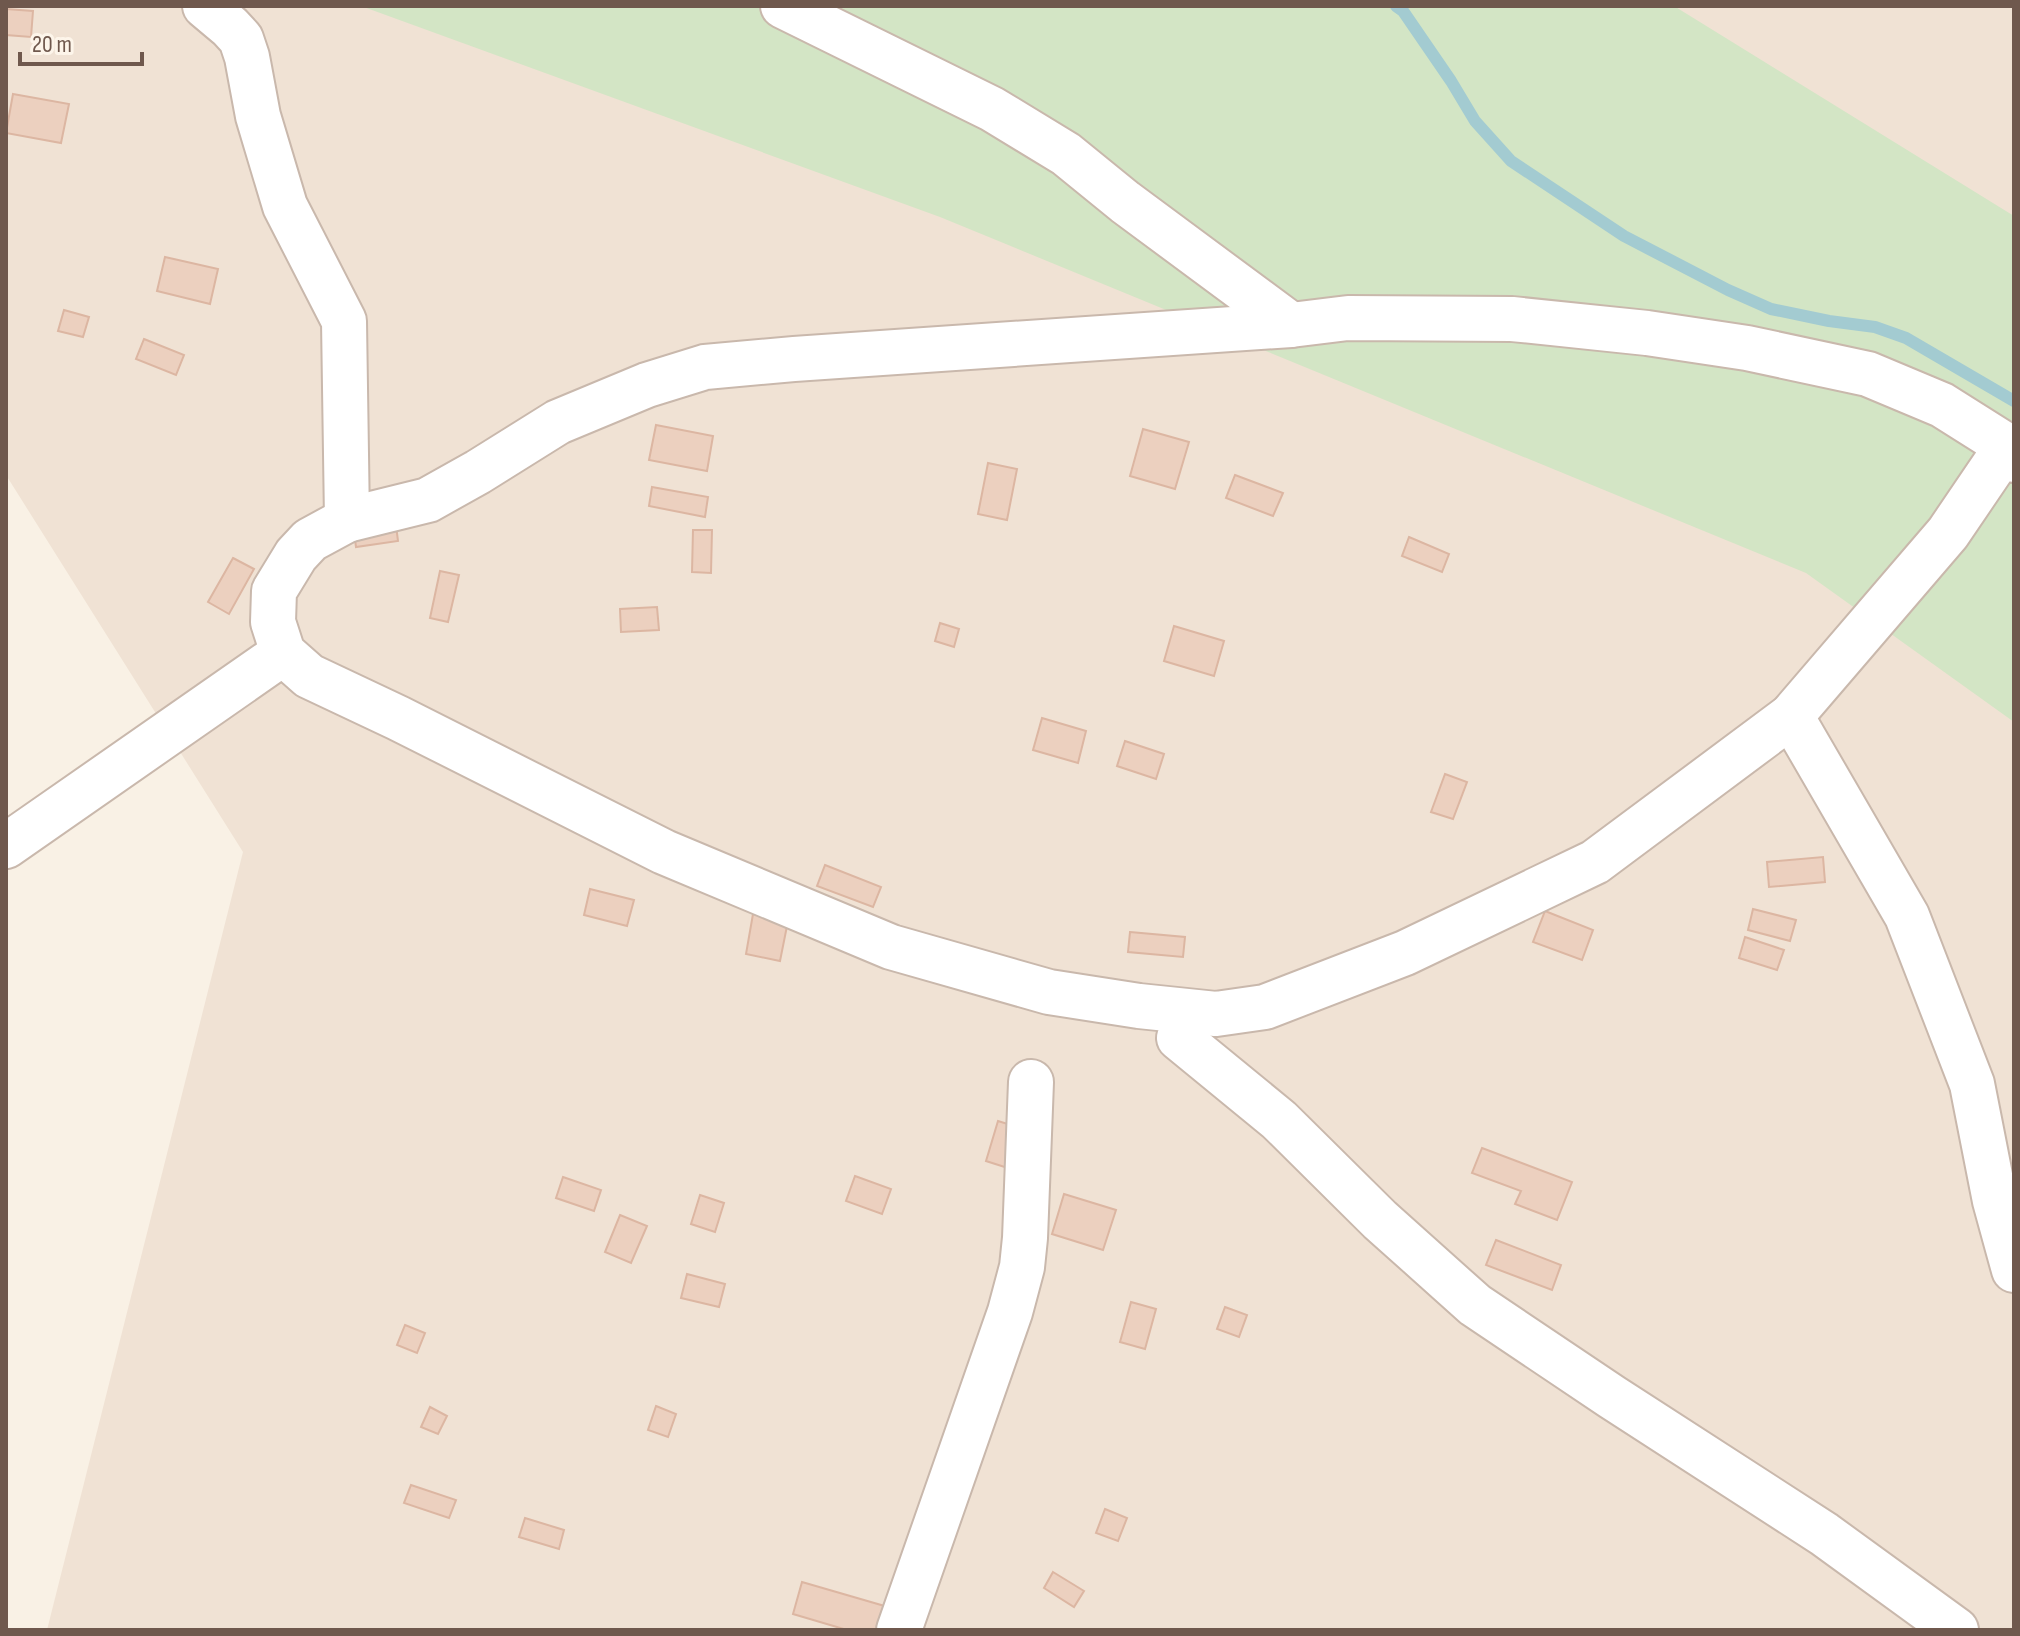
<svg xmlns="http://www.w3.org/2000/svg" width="2020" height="1636" viewBox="0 0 2020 1636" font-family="'Sofia Sans Condensed',sans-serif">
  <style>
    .residential { fill: #f0e2d4 }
    .green { fill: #d3e5c5 }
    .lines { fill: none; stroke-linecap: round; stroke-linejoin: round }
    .stream { stroke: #a3cbd1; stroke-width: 12 }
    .building { fill: #ecd0bf; stroke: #dcb6a2; stroke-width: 2 }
    .minor-casing { stroke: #c9b8ac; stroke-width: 48 }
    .minor { stroke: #fff; stroke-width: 44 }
  </style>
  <rect width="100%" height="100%" fill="#f9f1e5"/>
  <!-- residential -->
  <path class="residential" d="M6 6H2014V1630H47L243 852 6 475Z"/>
  <!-- green -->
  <path class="green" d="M361 6H1674L2014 216V722L1806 573 940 217Z"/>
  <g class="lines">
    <!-- stream -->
    <path class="stream" d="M1396 6 1403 11 1451 81 1475 121 1511 161 1624 236 1728 290 1771 309 1829 321 1875 327 1906 338 2014 401"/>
  </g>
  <!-- building -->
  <g class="building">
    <path d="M6 9 33 11 31 37 6 35Z"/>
    <path d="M13 94 69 104 61 143 6 133Z"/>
    <path d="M165 257 218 269 210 304 157 291Z"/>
    <path d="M64 310 89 317 83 337 58 331Z"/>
    <path d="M144 339 184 355 176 375 136 359Z"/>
    <path d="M656 425 713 436 707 471 649 460Z"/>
    <path d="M1143 429 1189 442 1175 489 1130 476Z"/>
    <path d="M988 463 1017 469 1007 520 978 514Z"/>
    <path d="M1235 475 1283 493 1273 516 1226 498Z"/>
    <path d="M652 487 708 497 705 517 649 506Z"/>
    <path d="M394 510 398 541 356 547 352 517Z"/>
    <path d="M693 530H712L711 573 692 572Z"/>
    <path d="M1409 537 1449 554 1442 572 1402 556Z"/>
    <path d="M233 558 254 569 229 614 208 602Z"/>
    <path d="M440 571 459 575 448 622 430 618Z"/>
    <path d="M657 607 659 630 621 632 620 609Z"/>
    <path d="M940 623 959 629 954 647 935 641Z"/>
    <path d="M1174 626 1224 641 1214 676 1164 661Z"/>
    <path d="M1042 718 1086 731 1078 763 1033 750Z"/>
    <path d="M1125 741 1164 754 1156 779 1117 766Z"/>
    <path d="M1445 774 1467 782 1453 819 1431 812Z"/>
    <path d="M1823 857 1825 882 1769 887 1767 862Z"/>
    <path d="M825 865 881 887 873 907 817 886Z"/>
    <path d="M590 889 634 900 627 926 584 915Z"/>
    <path d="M1753 909 1796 920 1790 941 1748 930Z"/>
    <path d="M1545 911 1593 930 1582 960 1533 942Z"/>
    <path d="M753 914 788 921 780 961 746 954Z"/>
    <path d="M1130 932 1185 937 1183 957 1128 952Z"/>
    <path d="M1745 937 1784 950 1777 970 1739 958Z"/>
    <path d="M998 1121 1027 1130 1014 1170 986 1161Z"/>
    <path d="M1482 1148 1572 1182 1557 1220 1515 1204 1521 1191 1472 1173Z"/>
    <path d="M855 1176 891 1189 882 1214 846 1201Z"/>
    <path d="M563 1177 601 1190 594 1211 556 1198Z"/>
    <path d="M1064 1194 1116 1210 1103 1250 1052 1234Z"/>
    <path d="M700 1195 724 1203 715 1232 691 1224Z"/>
    <path d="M620 1215 647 1226 631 1263 605 1252Z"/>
    <path d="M1496 1240 1561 1265 1552 1290 1486 1265Z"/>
    <path d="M687 1274 725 1284 719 1307 681 1298Z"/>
    <path d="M1131 1302 1156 1309 1145 1349 1120 1342Z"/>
    <path d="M1225 1307 1247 1315 1239 1337 1217 1329Z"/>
    <path d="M405 1325 425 1333 417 1353 397 1345Z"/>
    <path d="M656 1406 676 1414 668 1437 648 1430Z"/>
    <path d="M430 1407 447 1416 438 1434 421 1427Z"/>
    <path d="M411 1485 456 1500 449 1518 404 1503Z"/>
    <path d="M1105 1509 1127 1518 1118 1541 1096 1533Z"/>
    <path d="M525 1518 564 1530 559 1549 519 1537Z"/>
    <path d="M1053 1572 1084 1591 1074 1607 1044 1588Z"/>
    <path d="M802 1582 888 1607 881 1630H847L793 1614Z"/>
  </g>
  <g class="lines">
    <defs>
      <g id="minor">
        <path d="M205 6 230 27 241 39 247 57 258 116 285 206 344 321 347 520"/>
        <path d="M783 6 992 109 1066 154 1125 202 1291 325"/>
        <path d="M2007 446 1942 405 1868 374 1747 348 1647 333 1512 319 1348 318 1291 325 794 359 705 367 647 385 558 422 478 472 428 500 347 520 310 540 296 555 274 591 273 622 283 653 309 676 398 718 664 852 891 947 1049 992 1139 1006 1216 1014 1265 1007 1405 953 1595 862 1791 716 1948 533 2007 446 2014 460"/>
        <path d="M1791 716 1907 916 1972 1084 1995 1201 2014 1270"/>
        <path d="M6 846 283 653"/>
        <path d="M1179 1038 1279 1120 1380 1220 1475 1305 1612 1397 1824 1534 1956 1630"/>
        <path d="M899 1630 1010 1312 1022 1267 1025 1238 1031 1082"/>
      </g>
    </defs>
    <!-- minor casing -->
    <use href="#minor" class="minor-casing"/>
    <!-- minor -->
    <use href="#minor" class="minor"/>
  </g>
  <!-- border -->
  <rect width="2020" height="1636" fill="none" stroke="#6f584d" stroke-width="16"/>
  <!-- scale -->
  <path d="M20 52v12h122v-12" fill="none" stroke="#6f584d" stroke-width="4"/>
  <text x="32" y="52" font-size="24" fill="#6f584d" stroke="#fdf5ea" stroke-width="6" paint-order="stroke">20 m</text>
</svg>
